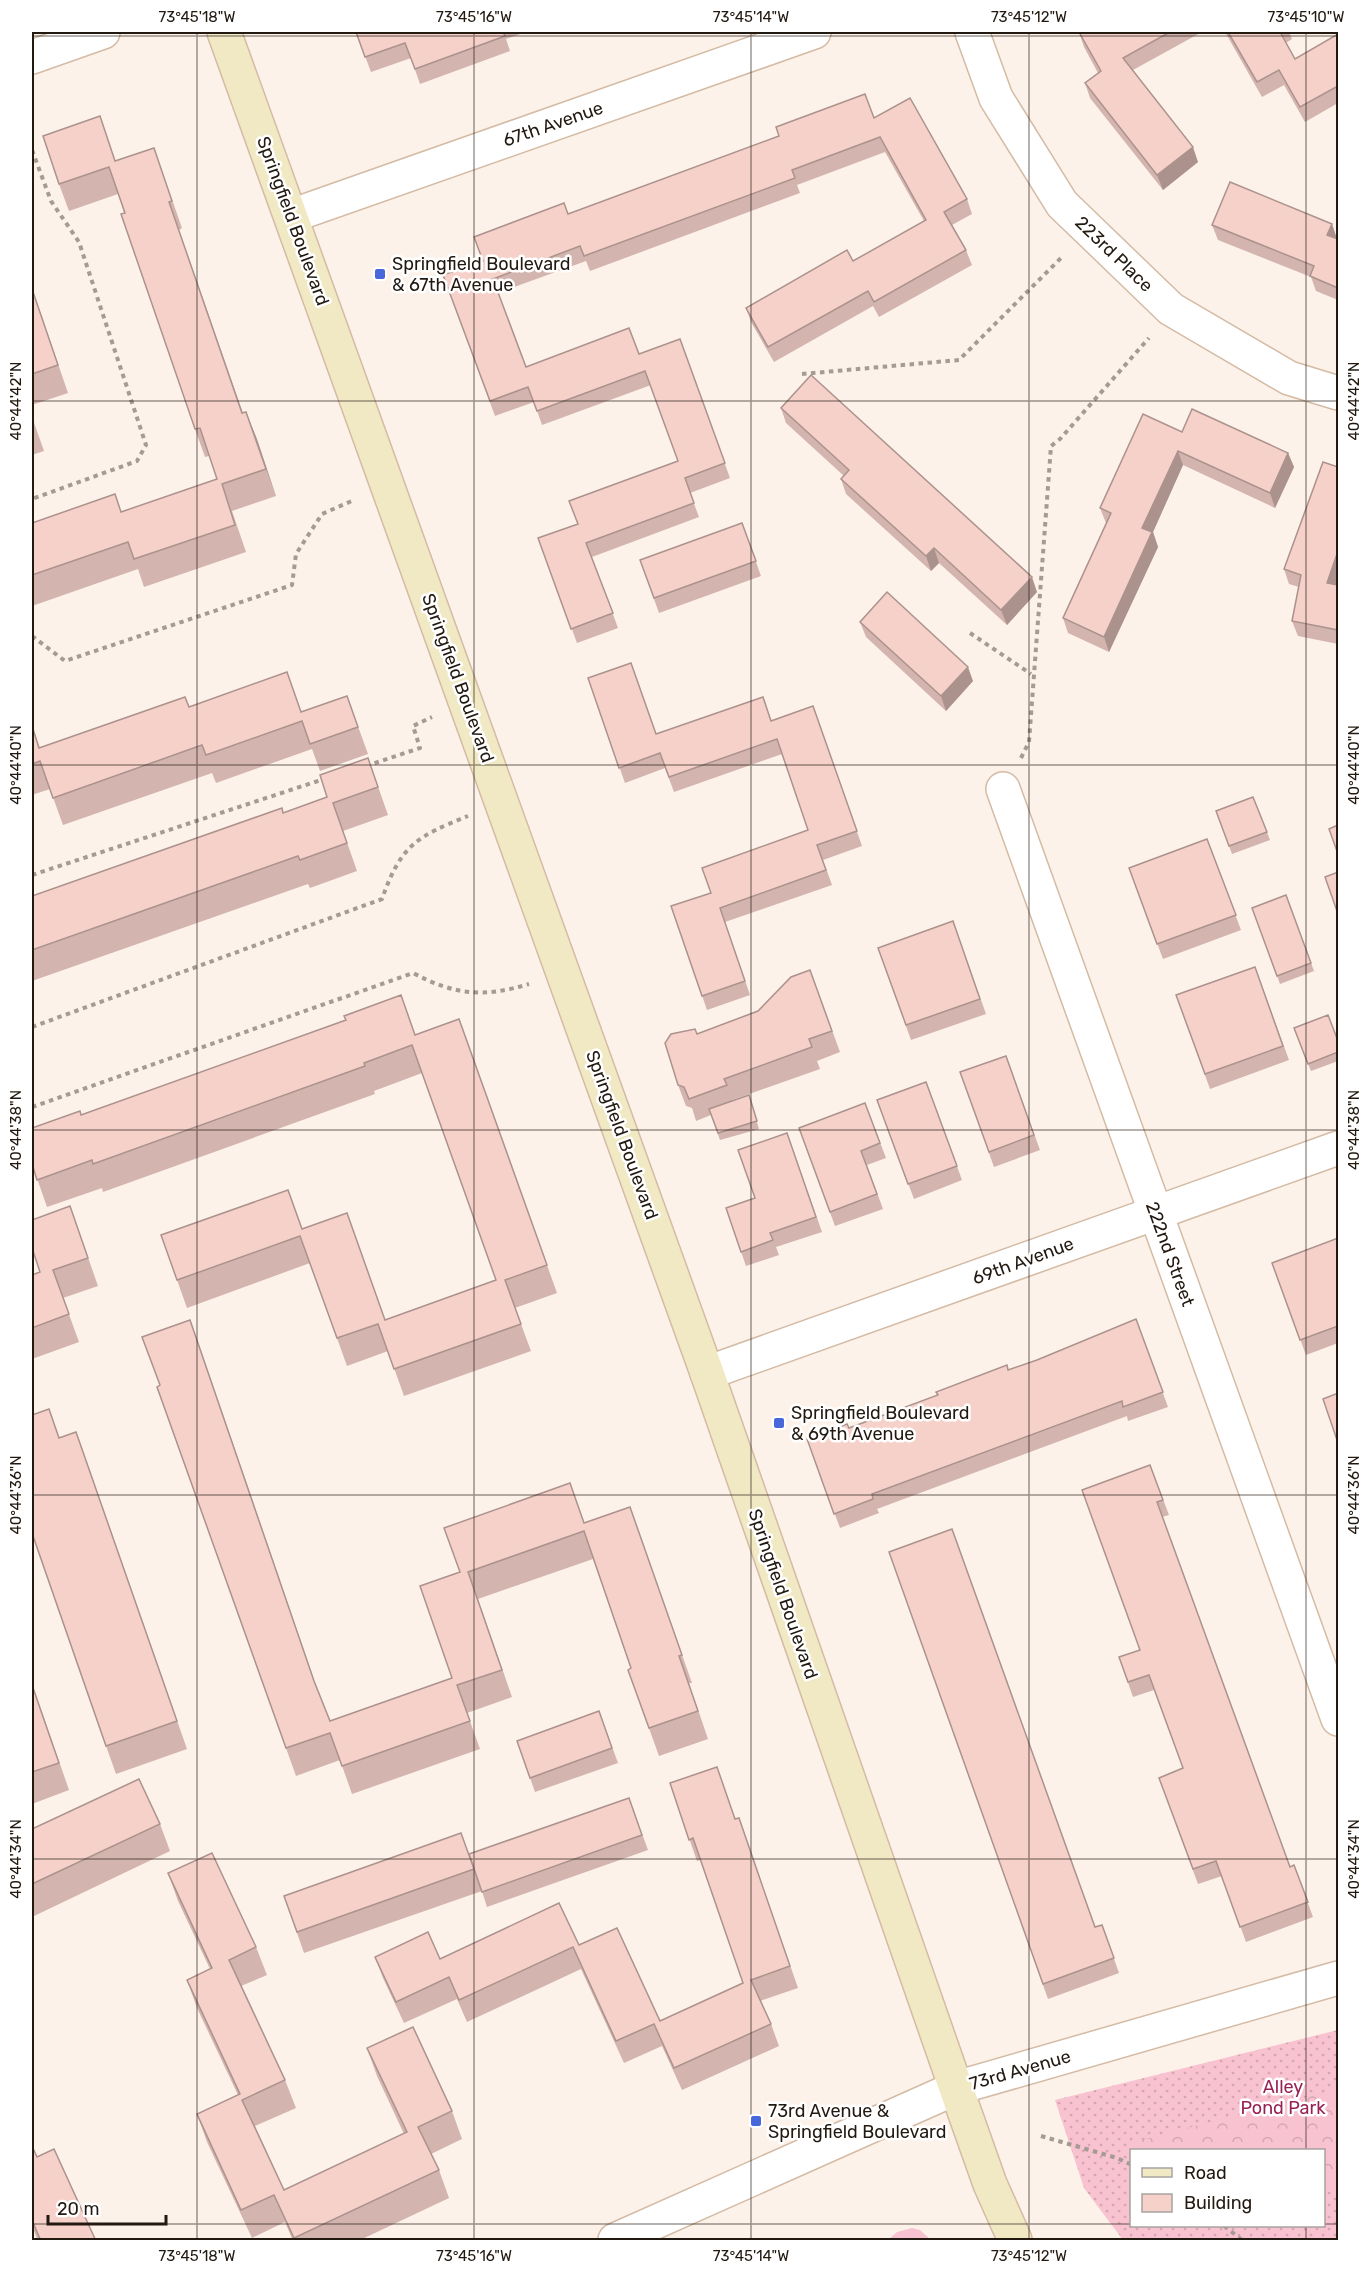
<svg xmlns="http://www.w3.org/2000/svg" width="1370" height="2272" viewBox="0 0 1370 2272" font-family="Rubik,sans-serif">
  <style>
    .grass { fill: url(#grass-dots); fill-rule: evenodd }
    .forest { fill: url(#forest-crowns) }
    .garden { fill: #f9c2d1 }
    .lines { fill: none; stroke-linecap: round; stroke-linejoin: round }
    .minor-casing { stroke: #d4bba5; stroke-width: 36 }
    .tertiary-casing { stroke: #d4bba5; stroke-width: 36 }
    .secondary-casing { stroke: #d4bba5; stroke-width: 36 }
    .path { stroke: #a59b93; stroke-width: 4; stroke-dasharray: 4.5 4.5; stroke-linecap: butt }
    .minor { stroke: #fff; stroke-width: 33 }
    .tertiary { stroke: #fff; stroke-width: 33 }
    .secondary { stroke: #f1e8c4; stroke-width: 33 }
    .wall { fill: #d3b4ae }
    .shaded-wall { fill: #ac928d }
    .building { fill: #f5d1ca; stroke: #ac928d; stroke-width: 1.5 }
    .ticks { fill: none; stroke: #221911; stroke-width: 1.5; stroke-opacity: 0.45 }
    .poi-dot { fill: #4767da; stroke: #fff; stroke-width: 2 }
    .labels { text-anchor: middle; stroke-width: 5; stroke-linejoin: round; paint-order: stroke }
    .street-label { font-size: 18px; fill: #221911; stroke: #fff }
    .poi-label { font-size: 18px; fill: #221911; stroke: #fff; text-anchor: start }
    .park-label { font-size: 18px; fill: #972153; stroke: #fff }
    .neatline { fill: none; stroke: #221911; stroke-width: 2 }
    .ticks-label { font-size: 15px; text-anchor: middle; fill: #221911 }
  </style>
  <defs>
    <pattern id="grass-dots" width="8" height="8" patternUnits="userSpaceOnUse" patternTransform="scale(1.5)"><rect width="8" height="8" fill="#f9c2d1"/><path d="M2 2h.1M6 6h.1" fill="none" stroke="#d5a6b2" stroke-width="1.8" stroke-linecap="round"/></pattern>
    <pattern id="forest-crowns" width="20" height="18" patternUnits="userSpaceOnUse" patternTransform="scale(1.5)"><rect width="20" height="18" fill="#f9c2d1"/><path d="M2 6a3 3 0 1 1 6 0M12 15a3 3 0 1 1 6 0" fill="none" stroke="#d5a6b2"/></pattern>
  </defs>
  <rect width="100%" height="100%" fill="#fdf2e9"/>
  <!-- grass -->
  <path class="grass" d="M1338 2030V2240H1123L1084 2188 1055 2100ZM1132 2150H1324V2226H1132Z"/>
  <!-- forest -->
  <path class="forest" d="M1338 2089V2191L1324 2188V2150H1157L1126 2144Z"/>
  <!-- garden -->
  <path class="garden" d="M912 2228 920 2230 931 2240H888L897 2232Z"/>
  <g class="lines">
    <defs>
      <g id="minor">
        <path d="M972 32 996 98 1062 204 1171 309 1289 378 1338 393"/>
        <path d="M32 57 103 32"/>
        <path d="M291 216 814 32"/>
        <path d="M1003 789 1338 1719"/>
        <path d="M707 1373 1338 1148"/>
        <path d="M956 2088 1338 1978"/>
      </g>
      <path id="tertiary" d="M615 2240 956 2088"/>
      <path id="secondary" d="M224 32 707 1373 956 2088 990 2184 1015 2240"/>
    </defs>
    <!-- minor casing -->
    <use href="#minor" class="minor-casing"/>
    <!-- tertiary casing -->
    <use href="#tertiary" class="tertiary-casing"/>
    <!-- secondary casing -->
    <use href="#secondary" class="secondary-casing"/>
    <!-- path -->
    <g class="path">
      <path d="M32 150 51 201 79 242 146 445 137 461 32 499"/>
      <path d="M802 374 959 360 1063 256"/>
      <path d="M970 633 1031 674"/>
      <path d="M32 636 65 661 292 585 296 554 322 514 354 500"/>
      <path d="M1021 758 1029 742 1051 446 1060 439 1149 338"/>
      <path d="M366 766 420 748 413 726 432 717"/>
      <path d="M32 875 324 779"/>
      <path d="M32 1027 382 899C401 845 416 837 468 816"/>
      <path d="M32 1107 413 973C455 995 483 998 529 984"/>
      <path d="M1041 2136 1117 2158 1132 2165"/>
      <path d="M1224 2226 1242 2240"/>
    </g>
    <!-- minor -->
    <use href="#minor" class="minor"/>
    <!-- tertiary -->
    <use href="#tertiary" class="tertiary"/>
    <!-- secondary -->
    <use href="#secondary" class="secondary"/>
  </g>
  <!-- wall -->
  <g class="wall">
    <path d="M356 32H526L506 39 510 51 420 84 411 58 371 72Z"/>
    <path d="M1079 32H1202L1133 70 1198 162 1163 190 1090 98 1085 83 1098 73 1084 47Z"/>
    <path d="M1225 32H1289L1292 39 1286 43 1295 59 1338 34V103L1305 122 1284 85 1262 97Z"/>
    <path d="M874 118 967 199 972 214 952 225 966 250 972 265 879 317 873 306 774 362 751 322 746 308 853 261 924 221 885 152 797 185 800 193 590 271 586 261 498 293 526 367 639 354 680 339 730 478 690 493 699 517 592 557 618 628 577 643 538 538 578 524 678 461 651 385 542 425 534 402 495 416 443 275 483 261 568 214Z"/>
    <path d="M154 148 182 228 179 230 243 413 246 412 276 496 232 511 246 552 144 587 138 569 32 606V523L121 512 217 479 209 456 205 457 195 429 118 194 69 211 59 184 116 161Z"/>
    <path d="M1332 224 1337 239H1338V300L1316 291 1311 277 1218 240 1212 225Z"/>
    <path d="M32 288 68 393 32 405Z"/>
    <path d="M781 408 1037 592 1007 625 939 563 931 571 846 494 841 479 844 476 786 423Z"/>
    <path d="M32 417 44 451 32 455Z"/>
    <path d="M1182 432 1288 453 1294 467 1275 508 1183 465 1153 532 1158 547 1109 652 1068 633 1063 618 1106 523 1100 508Z"/>
    <path d="M742 523 761 576 659 613 640 560Z"/>
    <path d="M1284 569 1338 585V644L1298 636 1292 621 1299 587 1289 584Z"/>
    <path d="M860 622 973 681 946 711 866 637Z"/>
    <path d="M588 678 656 734 772 720 813 706 862 846 823 860 832 885 725 922 750 995 707 1010 671 906 711 893 808 830 782 754 674 792 665 768 625 783Z"/>
    <path d="M347 696 368 754 320 771 312 749 216 783 212 773 63 825 50 789 32 795V725L40 748 189 707 301 712Z"/>
    <path d="M368 758 388 815 343 831 357 871 310 888 308 884 32 981V896L284 813 327 797Z"/>
    <path d="M1253 797 1270 840 1232 854 1216 811Z"/>
    <path d="M1207 839 1241 930 1163 959 1129 868Z"/>
    <path d="M1286 895 1314 971 1280 984 1252 908Z"/>
    <path d="M953 921 986 1014 911 1040 878 948Z"/>
    <path d="M1255 967 1289 1060 1210 1089 1176 995Z"/>
    <path d="M810 970 840 1052 817 1061 820 1069 732 1100 751 1102 759 1129 720 1140 711 1115 696 1121 692 1108 686 1106 678 1085 697 1034 758 1011Z"/>
    <path d="M459 1019 557 1293 515 1308 531 1351 404 1396 388 1351 347 1366 310 1263 187 1308 161 1235 303 1229 386 1320 496 1280 422 1073 374 1091 375 1094 103 1192 102 1188 47 1207 32 1164 81 1115 415 1035Z"/>
    <path d="M1294 1028 1338 1041V1061L1311 1071Z"/>
    <path d="M1006 1056 1040 1150 994 1167 960 1072Z"/>
    <path d="M926 1082 962 1180 914 1199 877 1100Z"/>
    <path d="M865 1103 886 1158 867 1165 883 1209 835 1226 799 1128Z"/>
    <path d="M787 1133 822 1232 776 1247 779 1255 746 1266 726 1208 755 1198Z"/>
    <path d="M70 1206 98 1286 63 1298 79 1342 32 1359V1275L40 1272Z"/>
    <path d="M1338 1238V1343L1306 1355 1272 1263Z"/>
    <path d="M1136 1319 1168 1407 1128 1421 1127 1416 877 1509 879 1513 840 1528 807 1439 849 1428 1037 1360Z"/>
    <path d="M190 1320 317 1690 330 1721 452 1678 460 1572 584 1523 630 1507 692 1683H689L708 1739 659 1756 628 1670 631 1668 593 1559 478 1599 512 1697 467 1713 480 1749 352 1794 340 1760 296 1776 157 1387 160 1385Z"/>
    <path d="M86 1460 187 1749 116 1774 106 1746Z"/>
    <path d="M1150 1465 1169 1515 1162 1517 1290 1867 1294 1865 1313 1917 1246 1942 1222 1876 1198 1884 1159 1778 1183 1768 1154 1690 1133 1697 1119 1657 1140 1650Z"/>
    <path d="M889 1552 1095 1927 1102 1925 1119 1973 1048 1999Z"/>
    <path d="M32 1683 69 1790 32 1804Z"/>
    <path d="M599 1711 618 1763 535 1792 517 1741Z"/>
    <path d="M670 1783 735 1819 739 1818 798 1988 760 2001 771 2024 779 2046 682 2090 662 2046 624 2063 581 1969 467 2022 457 1999 404 2023 383 1978 375 1957 440 1959 579 1945 660 2021 743 1983 700 1860 697 1861Z"/>
    <path d="M629 1798 648 1850 487 1907 482 1891 304 1953 284 1896 469 1854Z"/>
    <path d="M160 1824 170 1851 32 1917V1829Z"/>
    <path d="M168 1873 256 1947 267 1975 241 1986 285 2080 296 2108 255 2126 284 2190 404 2134 377 2076 367 2048 452 2111 462 2139 431 2154 439 2170 449 2198 358 2241H293L285 2222 252 2238 207 2142 197 2114 238 2095 197 2008 187 1980 210 1969 178 1901Z"/>
    <path d="M32 2146 37 2157 96 2241H38L32 2226Z"/>
  </g>
  <!-- shaded-wall -->
  <g class="shaded-wall">
    <path d="M1193 147 1198 162 1163 190 1157 175Z"/>
    <path d="M1332 224 1337 239 1327 235Z"/>
    <path d="M246 412 257 439 276 496 266 469Z"/>
    <path d="M1178 451 1183 465 1153 532 1158 547 1109 652 1104 637 1142 528Z"/>
    <path d="M1288 453 1294 467 1275 508 1270 493Z"/>
    <path d="M934 548 939 563 931 571 926 556Z"/>
    <path d="M1338 551V581L1332 598 1327 583Z"/>
    <path d="M1032 577 1037 592 1007 625 1001 610Z"/>
    <path d="M968 667 973 681 946 711 941 696Z"/>
    <path d="M190 1320 200 1348 324 1709 314 1681Z"/>
  </g>
  <!-- building -->
  <g class="building">
    <path d="M356 32H503L505 36 415 69 405 43 365 57Z"/>
    <path d="M1079 32H1170L1123 58 1193 147 1157 175 1085 83 1101 71Z"/>
    <path d="M1228 32H1280L1295 59 1338 34V86L1300 107 1279 70 1257 82Z"/>
    <path d="M865 94 874 118 910 98 967 199 944 212 966 250 874 302 868 291 768 347 746 308 847 250 853 261 926 220 880 137 792 170 795 178 584 256 580 246 493 279 526 367 629 328 639 354 680 339 725 463 685 478 694 503 586 543 613 613 571 629 538 538 578 524 569 501 678 461 645 371 537 411 528 387 490 401 443 275 483 261 474 237 564 203 568 214 779 136 776 127Z"/>
    <path d="M100 116 115 161 154 148 172 201 169 202 242 413 246 412 266 469 222 484 235 525 134 559 128 542 32 575V523L115 494 121 512 217 479 200 428 195 429 121 214 125 213 109 167 59 184 43 136Z"/>
    <path d="M1230 182 1332 224 1327 235 1338 239V288L1310 276 1314 266 1212 225Z"/>
    <path d="M32 289 58 365 32 374Z"/>
    <path d="M811 375 1032 577 1001 610 934 548 926 556 841 479 849 470 781 408Z"/>
    <path d="M1192 409 1288 453 1270 493 1178 451 1142 528 1152 532 1104 637 1063 618 1111 513 1100 508 1143 414 1182 432Z"/>
    <path d="M1323 462 1338 467V551L1327 583 1338 585V630L1292 621 1301 575 1284 569Z"/>
    <path d="M742 523 756 561 654 598 640 560Z"/>
    <path d="M887 592 968 667 941 696 860 622Z"/>
    <path d="M631 663 656 734 763 697 771 721 813 706 857 831 817 845 826 870 720 908 745 981 702 996 671 906 711 893 702 868 808 830 777 739 669 777 660 753 619 768 588 678Z"/>
    <path d="M287 672 301 712 347 696 358 727 310 744 302 721 206 755 202 745 53 798 40 761 32 764V726L39 748 185 697 189 707Z"/>
    <path d="M368 758 378 787 333 803 347 843 300 860 298 856 32 950V896L282 808 283 813 327 797 320 775Z"/>
    <path d="M1253 797 1267 832 1229 846 1216 811Z"/>
    <path d="M1338 825V854L1329 829Z"/>
    <path d="M1207 839 1236 915 1157 944 1129 868Z"/>
    <path d="M1338 872V914L1325 877Z"/>
    <path d="M1286 895 1311 963 1277 976 1252 908Z"/>
    <path d="M953 921 980 999 906 1025 878 948Z"/>
    <path d="M1255 967 1283 1046 1205 1074 1176 995Z"/>
    <path d="M810 970 832 1031 809 1039 812 1047 724 1079 727 1085 689 1099 684 1087 678 1085 665 1043 671 1034 695 1029 697 1034 758 1011 791 977Z"/>
    <path d="M401 995 415 1035 459 1019 547 1265 505 1280 521 1324 394 1369 378 1324 337 1338 300 1236 177 1280 161 1235 288 1190 302 1229 347 1213 385 1320 496 1280 412 1045 364 1063 365 1066 93 1164 92 1160 37 1180 32 1164V1128L80 1111 81 1115 346 1020 344 1016Z"/>
    <path d="M1328 1015 1338 1041V1052L1308 1064 1294 1028Z"/>
    <path d="M1006 1056 1034 1135 989 1152 960 1072Z"/>
    <path d="M926 1082 957 1166 908 1184 877 1100Z"/>
    <path d="M749 1095 757 1121 718 1133 709 1109Z"/>
    <path d="M865 1103 880 1143 861 1151 877 1194 830 1212 799 1128Z"/>
    <path d="M787 1133 816 1217 770 1233 773 1240 741 1252 726 1208 755 1198 738 1150Z"/>
    <path d="M70 1206 88 1258 53 1270 69 1314 32 1328V1275L40 1272 32 1248V1220Z"/>
    <path d="M1338 1238V1326L1300 1340 1272 1263Z"/>
    <path d="M1136 1319 1163 1392 1123 1407 1122 1401 872 1494 873 1499 834 1514 807 1439 847 1424 849 1428 938 1395 936 1392 1007 1365 1008 1370 1037 1360Z"/>
    <path d="M190 1320 314 1681 330 1721 452 1678 420 1586 460 1572 444 1528 570 1483 584 1523 630 1507 682 1655 679 1656 698 1711 649 1728 628 1670 631 1668 584 1531 468 1572 502 1670 457 1685 470 1721 342 1766 330 1733 286 1748 157 1387 160 1385 142 1337Z"/>
    <path d="M1338 1393V1443L1323 1399Z"/>
    <path d="M49 1409 59 1438 76 1432 177 1721 106 1746 32 1533V1415Z"/>
    <path d="M1150 1465 1163 1500 1157 1502 1290 1867 1294 1865 1308 1902 1240 1927 1216 1861 1193 1869 1159 1778 1183 1768 1149 1675 1128 1682 1119 1657 1140 1650 1082 1490Z"/>
    <path d="M952 1529 1095 1927 1102 1925 1114 1958 1043 1984 889 1552Z"/>
    <path d="M32 1685 59 1763 32 1772Z"/>
    <path d="M599 1711 612 1748 530 1778 517 1741Z"/>
    <path d="M717 1767 735 1819 739 1818 790 1966 751 1980 771 2024 674 2068 654 2024 616 2041 573 1947 459 2000 449 1977 396 2002 375 1957 428 1932 440 1959 559 1903 579 1945 617 1928 660 2021 743 1983 693 1838 689 1840 670 1783Z"/>
    <path d="M139 1779 160 1824 32 1884V1829Z"/>
    <path d="M629 1798 642 1835 482 1892 469 1854Z"/>
    <path d="M461 1833 474 1869 297 1932 284 1896Z"/>
    <path d="M212 1853 256 1947 229 1960 285 2080 242 2100 284 2190 407 2132 367 2048 413 2027 452 2111 418 2127 439 2170 294 2238 274 2195 241 2210 197 2114 240 2094 187 1980 212 1968 168 1873Z"/>
    <path d="M32 2146 37 2157 54 2149 96 2241H41L32 2220Z"/>
  </g>
  <!-- ticks -->
  <path class="ticks" d="M197 32V2240M474 32V2240M751 32V2240M1029 32V2240M1306 32V2150M32 36H1338M32 401H1338M32 765H1338M32 1130H1338M32 1495H1338M32 1859H1338M32 2224H1132M1324 2224H1338M1306 2226V2240"/>
  <!-- markers -->
  <g class="poi-dot">
    <rect x="374" y="268" width="12" height="12" rx="3"/>
    <rect x="773" y="1417" width="12" height="12" rx="3"/>
    <rect x="750" y="2115" width="12" height="12" rx="3"/>
  </g>
  <g class="labels">
    <!-- street labels -->
    <g class="street-label">
      <text transform="translate(553 124) rotate(-19)" y="6">67th Avenue</text>
      <text transform="translate(293 221) rotate(70)" y="6">Springfield Boulevard</text>
      <text transform="translate(1114 254) rotate(44)" y="6">223rd Place</text>
      <text transform="translate(458 678) rotate(70)" y="6">Springfield Boulevard</text>
      <text transform="translate(622 1135) rotate(70)" y="6">Springfield Boulevard</text>
      <text transform="translate(1170 1254) rotate(70)" y="6">222nd Street</text>
      <text transform="translate(1023 1261) rotate(-20)" y="6">69th Avenue</text>
      <text transform="translate(783 1594) rotate(71)" y="6">Springfield Boulevard</text>
      <text transform="translate(1020 2070) rotate(-16)" y="6">73rd Avenue</text>
    </g>
    <!-- poi labels -->
    <g class="poi-label">
      <text x="392" y="270">Springfield Boulevard<tspan x="392" dy="21">&amp; 67th Avenue</tspan></text>
      <text x="791" y="1419">Springfield Boulevard<tspan x="791" dy="21">&amp; 69th Avenue</tspan></text>
      <text x="768" y="2117">73rd Avenue &amp;<tspan x="768" dy="21">Springfield Boulevard</tspan></text>
    </g>
    <!-- park labels -->
    <g class="park-label">
      <text x="1283" y="2093">Alley<tspan x="1283" dy="21">Pond Park</tspan></text>
    </g>
  </g>
  <!-- border -->
  <rect width="1370" height="2272" fill="none" stroke="#ffffff" stroke-width="66"/>
  <!-- legend -->
  <rect x="1130" y="2149" width="195" height="78" fill="#ffffff" stroke="#a7a3a0" stroke-width="1.5"/>
  <rect x="1142" y="2168" width="30" height="9" fill="#f1e8c4" stroke="#a7a3a0" stroke-width="1.5"/>
  <text x="1184" y="2179" font-size="18" fill="#221911">Road</text>
  <rect x="1142" y="2194" width="30" height="18" fill="#f5d1ca" stroke="#a7a3a0" stroke-width="1.5"/>
  <text x="1184" y="2209" font-size="18" fill="#221911">Building</text>
  <!-- scale -->
  <path d="M48 2215v9h118v-9" fill="none" stroke="#221911" stroke-width="3"/>
  <text x="57" y="2215" font-size="18" fill="#221911" stroke="#ffffff" stroke-width="4.5" paint-order="stroke">20 m</text>
  <rect x="33" y="33" width="1304" height="2206" class="neatline"/>
  <g class="ticks-label">
    <text x="197" y="22">73°45'18"W</text>
    <text x="474" y="22">73°45'16"W</text>
    <text x="751" y="22">73°45'14"W</text>
    <text x="1029" y="22">73°45'12"W</text>
    <text x="1306" y="22">73°45'10"W</text>
    <text transform="translate(16 401) rotate(-90)" y="5">40°44'42"N</text>
    <text transform="translate(1354 401) rotate(-90)" y="5">40°44'42"N</text>
    <text transform="translate(16 765) rotate(-90)" y="5">40°44'40"N</text>
    <text transform="translate(1354 765) rotate(-90)" y="5">40°44'40"N</text>
    <text transform="translate(16 1130) rotate(-90)" y="5">40°44'38"N</text>
    <text transform="translate(1354 1130) rotate(-90)" y="5">40°44'38"N</text>
    <text transform="translate(16 1495) rotate(-90)" y="5">40°44'36"N</text>
    <text transform="translate(1354 1495) rotate(-90)" y="5">40°44'36"N</text>
    <text transform="translate(16 1859) rotate(-90)" y="5">40°44'34"N</text>
    <text transform="translate(1354 1859) rotate(-90)" y="5">40°44'34"N</text>
    <text x="197" y="2261">73°45'18"W</text>
    <text x="474" y="2261">73°45'16"W</text>
    <text x="751" y="2261">73°45'14"W</text>
    <text x="1029" y="2261">73°45'12"W</text>
  </g>
</svg>
